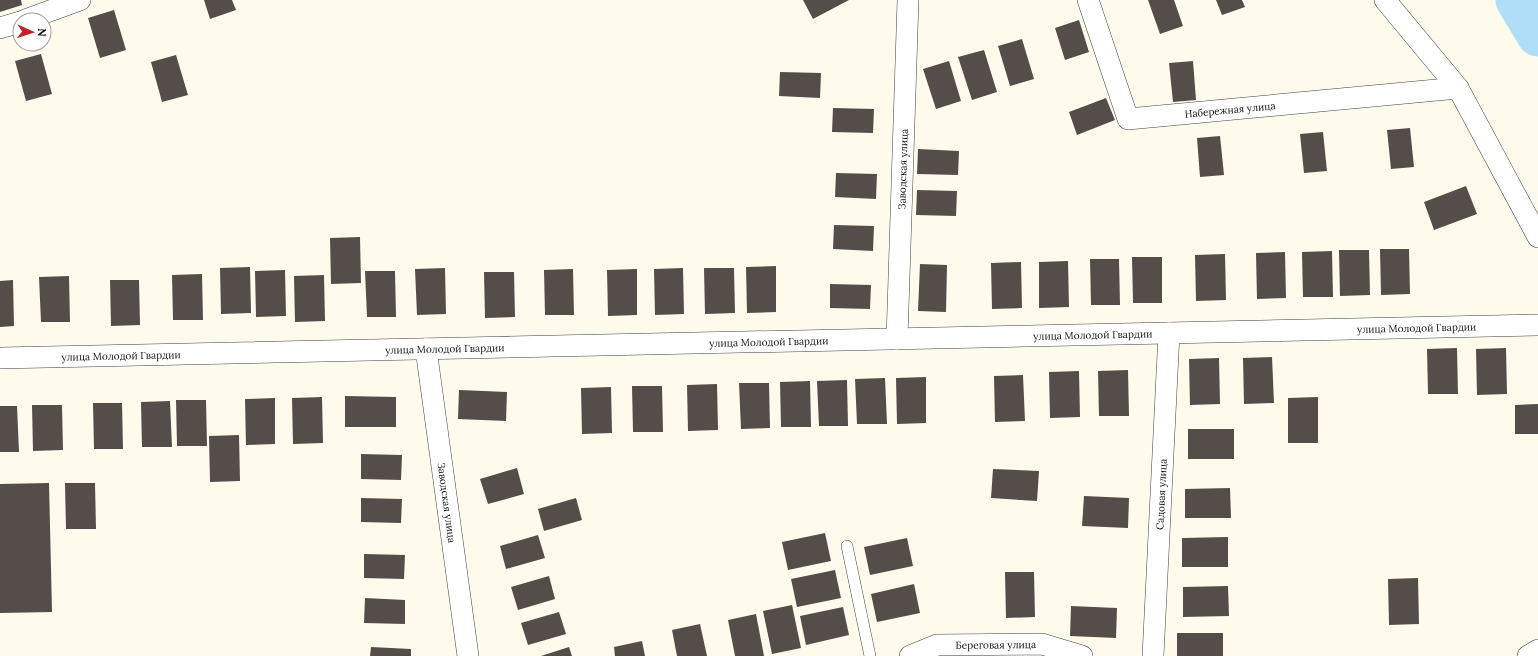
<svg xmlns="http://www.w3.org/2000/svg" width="1538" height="656" viewBox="0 0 1538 656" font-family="Lora,serif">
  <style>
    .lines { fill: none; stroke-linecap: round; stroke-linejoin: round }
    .river { stroke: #b0def7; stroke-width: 43 }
    .building { fill: #554d49 }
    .service-casing { stroke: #404040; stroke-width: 12 }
    .minor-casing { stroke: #404040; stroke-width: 22 }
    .service { stroke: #fff; stroke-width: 11 }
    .minor { stroke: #fff; stroke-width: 21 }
    .labels { text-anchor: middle; stroke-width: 4; stroke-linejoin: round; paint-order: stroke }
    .street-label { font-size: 10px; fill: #0d0d0d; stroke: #fff }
  </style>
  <rect width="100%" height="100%" fill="#fffbec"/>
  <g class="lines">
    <!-- river -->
    <path class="river" d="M1517 0 1538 35"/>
  </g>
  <!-- building -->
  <g class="building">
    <path d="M0 0H21L22 5 0 12Z"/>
    <path d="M204 0H232L236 10 210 19Z"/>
    <path d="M803 0H849L813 19Z"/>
    <path d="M1148 0H1174L1183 26 1160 34Z"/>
    <path d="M1216 0H1242L1245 7 1222 15Z"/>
    <path d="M114 10 126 50 100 58 88 18Z"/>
    <path d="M1079 20 1089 52 1065 60 1055 28Z"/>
    <path d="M1022 39 1034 79 1010 86 998 46Z"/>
    <path d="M984 50 997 92 972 100 958 57Z"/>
    <path d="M41 54 52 94 26 101 15 61Z"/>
    <path d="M176 55 188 95 162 102 151 62Z"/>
    <path d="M949 61 961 101 936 109 923 69Z"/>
    <path d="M1193 61 1196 100 1173 102 1169 63Z"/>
    <path d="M780 72 821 73 820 98 779 96Z"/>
    <path d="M1106 98 1115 120 1077 135 1069 112Z"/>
    <path d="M833 108 874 109 873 133 832 132Z"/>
    <path d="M1410 128 1414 167 1391 169 1387 130Z"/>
    <path d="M1323 132 1327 171 1304 173 1300 134Z"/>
    <path d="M1220 136 1224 175 1200 177 1197 138Z"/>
    <path d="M918 149 959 151 958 175 917 174Z"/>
    <path d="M836 173 877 174 876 199 835 197Z"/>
    <path d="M1466 186 1477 214 1434 230 1424 202Z"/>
    <path d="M917 190 957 191 956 216 916 215Z"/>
    <path d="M834 225 874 226 873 251 833 249Z"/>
    <path d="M360 237 361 283 331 284 330 238Z"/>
    <path d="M1380 249H1409L1410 294 1381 295Z"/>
    <path d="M1339 250H1369L1370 295 1340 296Z"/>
    <path d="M1332 251 1333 297H1303L1302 252Z"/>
    <path d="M1285 252 1286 298 1257 299 1256 253Z"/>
    <path d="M1225 254 1226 300 1196 301 1195 255Z"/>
    <path d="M1132 257H1162V303H1133Z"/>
    <path d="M1090 259H1119L1120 305H1091Z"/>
    <path d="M1068 261 1069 307 1039 308V262Z"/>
    <path d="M1021 262 1022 308 992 309 991 263Z"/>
    <path d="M920 264 947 265 946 312 918 311Z"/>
    <path d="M776 266V312L747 313 746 267Z"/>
    <path d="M250 267 251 313 221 314 220 268Z"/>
    <path d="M445 268 446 314 417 315 415 269Z"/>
    <path d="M683 268 684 314 655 315 654 269Z"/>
    <path d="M704 268H734L735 313 705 314Z"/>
    <path d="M573 269 574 315H545L544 270Z"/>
    <path d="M637 269V315L608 316 607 270Z"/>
    <path d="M285 270 286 316 256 317 255 271Z"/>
    <path d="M365 271H395L396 317H367Z"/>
    <path d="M484 272H514L515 317 485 318Z"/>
    <path d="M202 274 203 320H173L172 275Z"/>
    <path d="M324 275 325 321 295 322 294 276Z"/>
    <path d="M69 276 70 322H41L39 277Z"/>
    <path d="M13 280 14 326 0 327V281Z"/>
    <path d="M110 280H139L140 325 111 326Z"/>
    <path d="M830 284 871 285 870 309 830 308Z"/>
    <path d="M1457 348 1458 394H1428L1427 349Z"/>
    <path d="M1506 348 1507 394 1477 395 1476 349Z"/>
    <path d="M1272 357 1274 403 1244 404 1243 358Z"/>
    <path d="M1219 358 1220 404 1190 405 1189 359Z"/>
    <path d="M1128 370 1129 416H1099L1098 371Z"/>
    <path d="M1079 371 1080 417 1050 418 1049 372Z"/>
    <path d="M1023 375 1025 421 995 422 994 376Z"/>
    <path d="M926 377V423L897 424 896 378Z"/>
    <path d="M885 378 887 424H857L855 379Z"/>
    <path d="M847 380 848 426H819L817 381Z"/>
    <path d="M810 381 811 427H781L780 382Z"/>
    <path d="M739 383H769L770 428 741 429Z"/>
    <path d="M717 384 718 430 688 431 687 385Z"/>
    <path d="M632 386H662L663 432H633Z"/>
    <path d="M611 387 612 433 582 434 581 388Z"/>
    <path d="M459 390 507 392 506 421 458 419Z"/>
    <path d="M345 396 396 397V427H345Z"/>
    <path d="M322 397 323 443 293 444 292 398Z"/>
    <path d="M1318 397V443H1288V398Z"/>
    <path d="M275 398V444L246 445 245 399Z"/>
    <path d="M176 400H206L207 446H177Z"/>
    <path d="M170 401 172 447H142L141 402Z"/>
    <path d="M93 403H122L123 449H94Z"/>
    <path d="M1538 404V434H1515V405Z"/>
    <path d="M32 405H62L63 450 33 451Z"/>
    <path d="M0 406H17L19 452H0Z"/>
    <rect x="1188" y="429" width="46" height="30"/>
    <path d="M239 435 240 481 210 482 209 436Z"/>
    <path d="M361 454 402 455 401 480 361 479Z"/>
    <path d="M517 468 524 494 488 504 480 479Z"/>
    <path d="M993 469 1039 471 1037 501 991 498Z"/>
    <path d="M49 483 52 612 0 613V484Z"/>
    <path d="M65 483H95L96 529H66Z"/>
    <path d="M1230 488 1231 518H1185V489Z"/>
    <path d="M1084 496 1129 498 1128 528 1082 526Z"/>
    <path d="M361 498 402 499 401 523 361 522Z"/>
    <path d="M576 498 582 520 544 531 538 509Z"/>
    <path d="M825 533 831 561 788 570 782 542Z"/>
    <path d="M538 535 545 558 506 569 500 546Z"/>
    <path d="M1228 537V567H1182V538Z"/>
    <path d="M907 538 913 566 870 575 864 547Z"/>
    <path d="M364 554 405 555 404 579 364 578Z"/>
    <path d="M835 570 841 598 797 607 791 579Z"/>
    <path d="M1005 572H1034L1035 617 1006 618Z"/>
    <path d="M549 576 555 599 518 610 511 587Z"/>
    <path d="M1418 578 1419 624 1389 625 1388 579Z"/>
    <path d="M914 584 920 613 877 622 871 594Z"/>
    <path d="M1228 586 1229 616 1183 617V587Z"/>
    <path d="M365 598 405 600V624L364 623Z"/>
    <path d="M792 605 801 648 772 654 763 611Z"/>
    <path d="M1071 606 1117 608 1116 638 1070 636Z"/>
    <path d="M843 607 849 635 806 645 800 616Z"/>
    <path d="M559 612 566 634 528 645 521 623Z"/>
    <path d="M756 614 764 656H735L728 620Z"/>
    <path d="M700 624 707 656H677L672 630Z"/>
    <rect x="1177" y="633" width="46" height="23"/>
    <path d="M642 641 645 656H615L614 647Z"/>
    <path d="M371 647 411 649V656H370Z"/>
    <path d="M569 647 572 656H541Z"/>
  </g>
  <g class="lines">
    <defs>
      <path id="service" d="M847 546 870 656"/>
      <g id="minor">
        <path id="s1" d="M1088 0 1128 119 1458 88"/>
        <path d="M1385 0 1458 88 1538 237"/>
        <path d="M25 20 80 0"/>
        <path d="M0 28 20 22"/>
        <path id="s2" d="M897 339 908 0"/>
        <path id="s3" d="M426 349 468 656"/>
        <path id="s4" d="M0 358 1538 325"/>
        <path id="s5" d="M910 656 937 645 1042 644 1082 656"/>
        <path id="s6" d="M1153 656 1169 333"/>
        <path d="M1528 656 1538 650"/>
      </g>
    </defs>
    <!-- service casing -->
    <use href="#service" class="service-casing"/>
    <!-- minor casing -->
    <use href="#minor" class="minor-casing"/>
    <!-- service -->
    <use href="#service" class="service"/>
    <!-- minor -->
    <use href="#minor" class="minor"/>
  </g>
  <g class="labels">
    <!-- street labels -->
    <g class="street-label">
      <text dy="4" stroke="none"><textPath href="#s1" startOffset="228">Набережная улица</textPath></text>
      <text dy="4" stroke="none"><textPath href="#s2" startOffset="170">Заводская улица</textPath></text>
      <text dy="4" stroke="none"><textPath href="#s4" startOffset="1417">улица Молодой Гвардии</textPath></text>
      <text dy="4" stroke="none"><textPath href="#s4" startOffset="1093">улица Молодой Гвардии</textPath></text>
      <text dy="4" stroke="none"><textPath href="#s4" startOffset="769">улица Молодой Гвардии</textPath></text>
      <text dy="4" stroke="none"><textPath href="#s4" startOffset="445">улица Молодой Гвардии</textPath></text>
      <text dy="4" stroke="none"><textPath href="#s4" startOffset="121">улица Молодой Гвардии</textPath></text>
      <text dy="4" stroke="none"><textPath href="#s6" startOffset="162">Садовая улица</textPath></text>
      <text dy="4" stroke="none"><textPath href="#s3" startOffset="155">Заводская улица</textPath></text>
      <text dy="4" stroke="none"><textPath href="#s5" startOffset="88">Береговая улица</textPath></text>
    </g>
  </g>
  <!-- north arrow -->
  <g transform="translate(32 32) rotate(93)"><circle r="19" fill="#ffffff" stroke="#9e9e9e"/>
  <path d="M0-3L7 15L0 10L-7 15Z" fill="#bf222d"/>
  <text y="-6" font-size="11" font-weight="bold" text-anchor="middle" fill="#0d0d0d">N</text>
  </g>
</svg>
